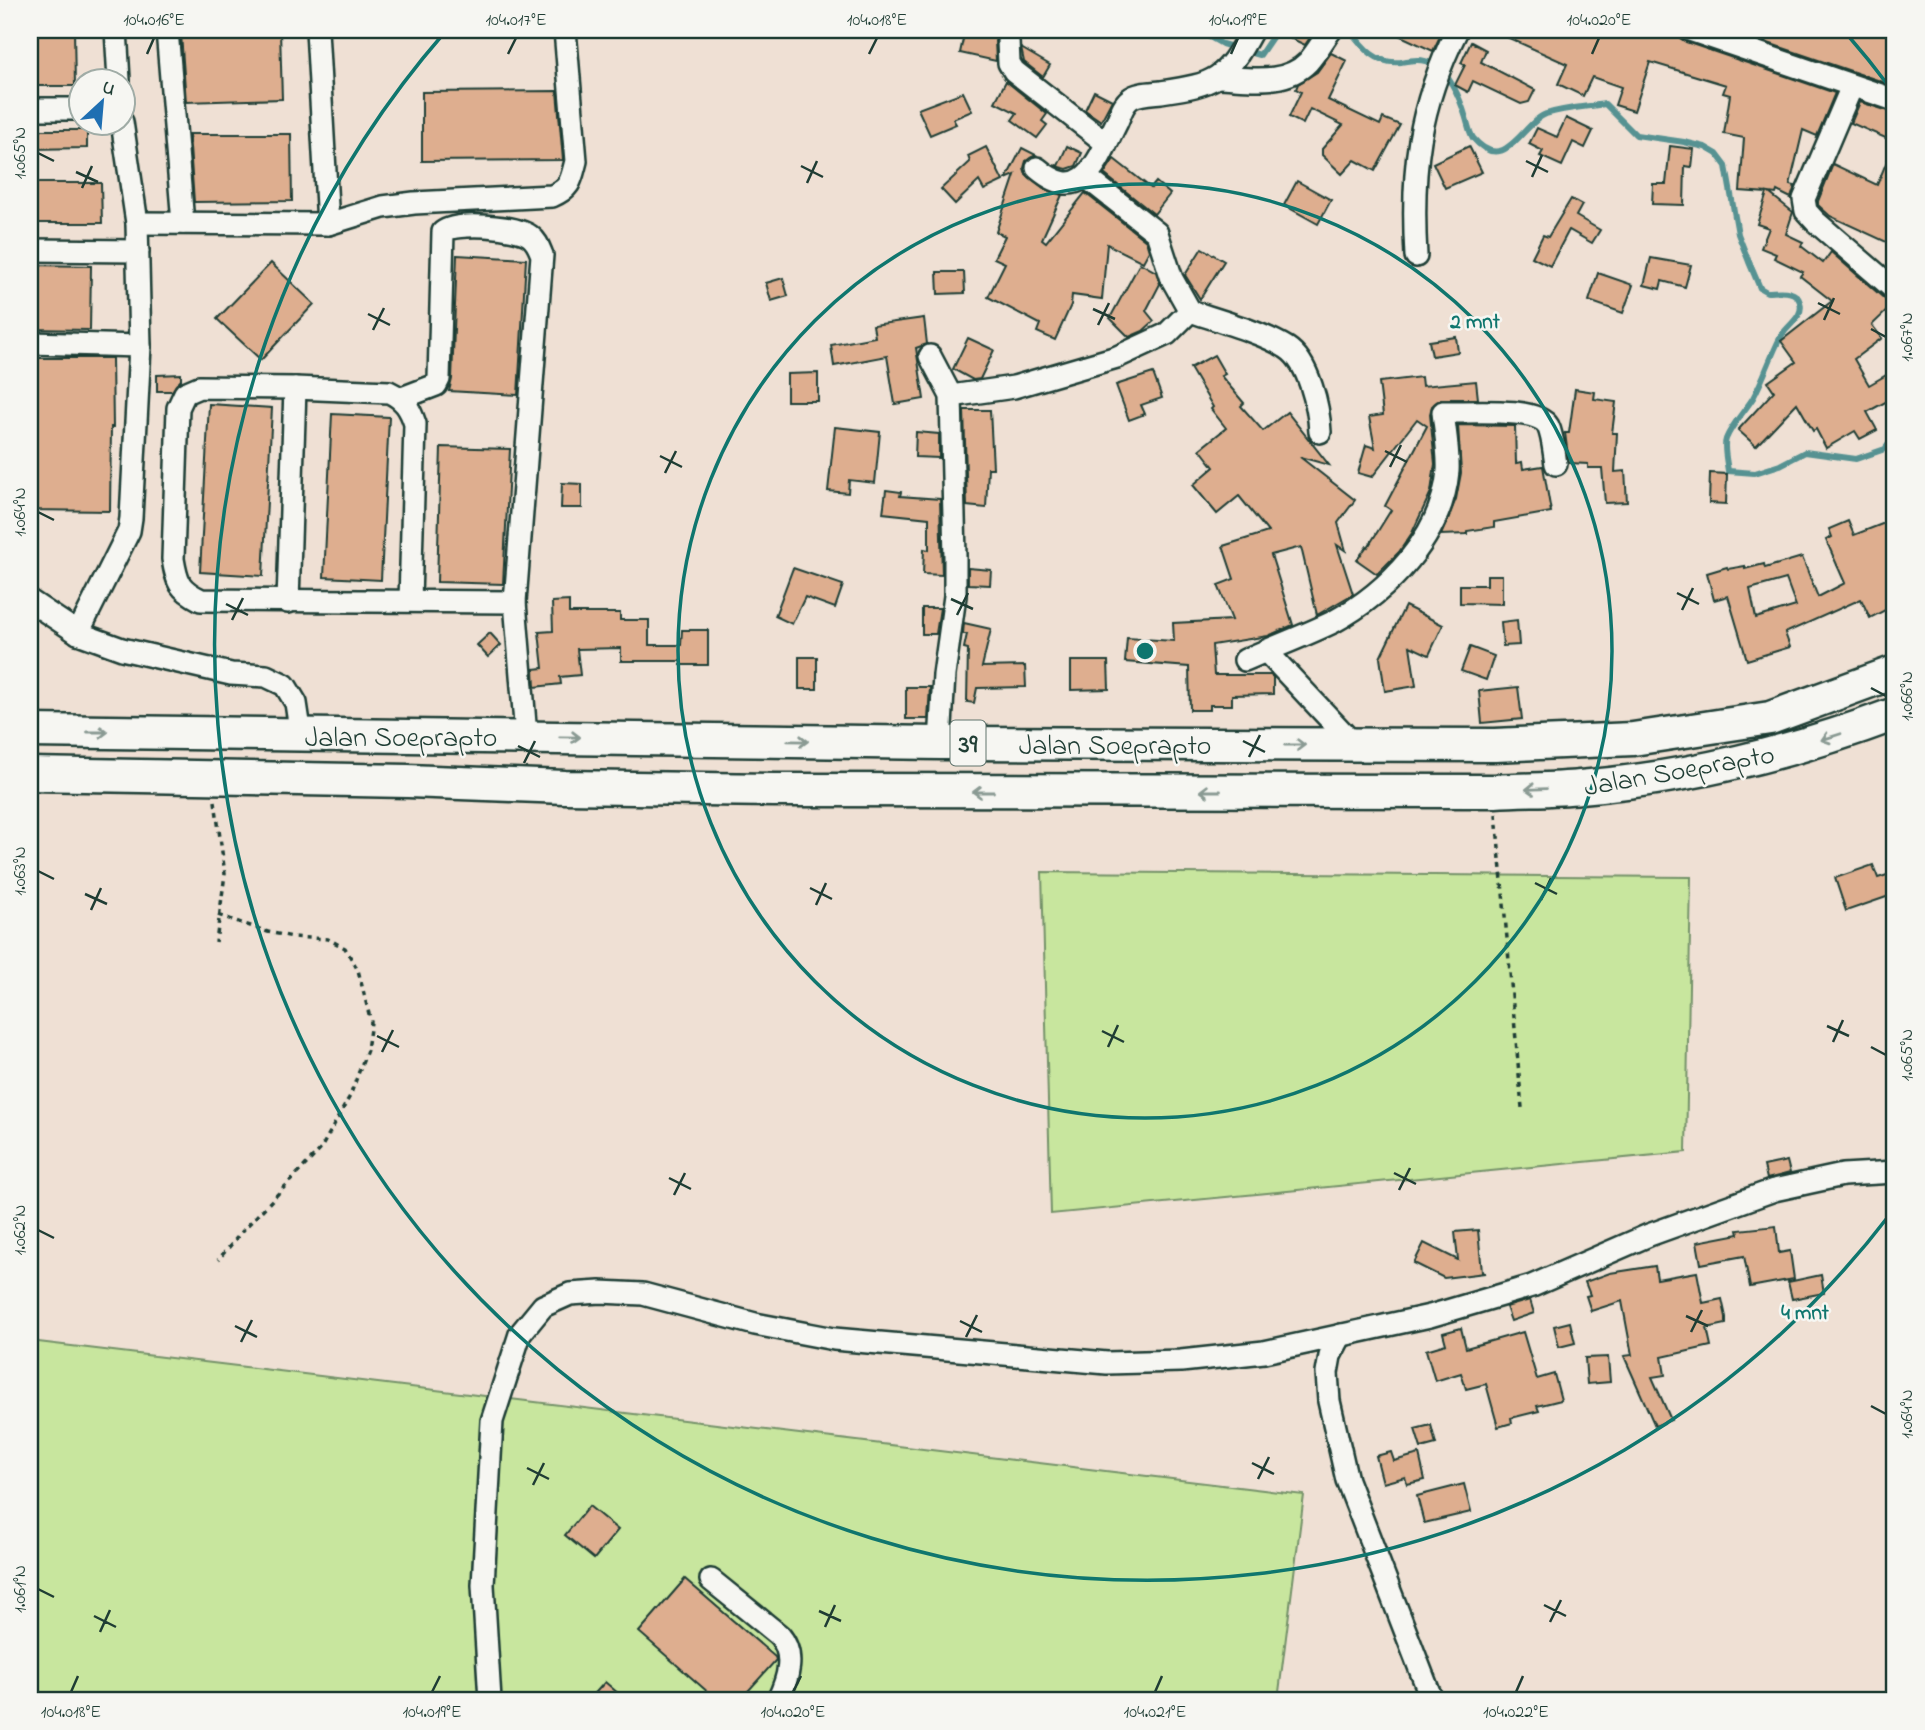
<svg xmlns="http://www.w3.org/2000/svg" width="1925" height="1730" viewBox="0 0 1925 1730" font-family="'Indie Flower',sans-serif">
  <style>
    .green { fill: #c8e69e; stroke: #749269; stroke-width: 2 }
    .lines { fill: none; stroke-linecap: round; stroke-linejoin: round }
    .stream { stroke: #569292; stroke-width: 6 }
    .building { fill: #deae8f; stroke: #1f3d34; stroke-width: 2; fill-rule: evenodd }
    .minor-casing { stroke: #1f3d34; stroke-width: 26 }
    .highway-casing { stroke: #1f3d34; stroke-width: 37 }
    .path { stroke: #1f3d34; stroke-width: 3.5; stroke-dasharray: 5 5; stroke-linecap: butt }
    .minor { stroke: #f6f6f2; stroke-width: 21 }
    .highway { stroke: #f6f6f2; stroke-width: 32 }
    .oneway { stroke: #8a9a93 }
    .ticks { fill: none; stroke: #1f3d34; stroke-width: 2.5 }
    .ring { fill: none; stroke: #0f766e; stroke-width: 3.5 }
    .labels { text-anchor: middle; stroke-width: 5; stroke-linejoin: round; paint-order: stroke }
    .shield { fill: #f6f6f2; stroke: #60746d; stroke-width: 2 }
    .shield-label { font-size: 26px; font-weight: bold; fill: #1f3d34 }
    .street-label { font-size: 28px; fill: #1f3d34; stroke: #f6f6f2 }
    .centre { fill: #0f766e; stroke: #f6f6f2; stroke-width: 3.5 }
    .ring-label { font-size: 21px; text-anchor: middle; font-weight: bold; fill: #0f766e; stroke: #f6f6f2; stroke-width: 5; stroke-linejoin: round; paint-order: stroke }
    .neatline { fill: none; stroke: #1f3d34; stroke-width: 2.5 }
    .ticks-label { font-size: 18px; text-anchor: middle; fill: #1f3d34 }
  </style>
  <rect width="100%" height="100%" fill="#efe0d4"/>
  <filter id="ink" filterUnits="userSpaceOnUse"><feTurbulence type="fractalNoise" baseFrequency=".0143" numOctaves="2"/><feDisplacementMap in="SourceGraphic" scale="14" xChannelSelector="R" yChannelSelector="G"/><feConvolveMatrix kernelMatrix="1 2 1 2 8 2 1 2 1" color-interpolation-filters="sRGB"/></filter>
  <g filter="url(#ink)">
    <!-- green -->
    <g class="green">
      <path d="M1042 872 1691 877 1686 1152 1051 1214Z"/>
      <path d="M30 1341 1304 1495 1278 1700H30Z"/>
    </g>
    <g class="lines">
      <!-- stream -->
      <g class="stream">
        <path d="M1197 30 1222 44 1260 55 1277 30"/>
        <path d="M1350 30C1363 48 1377 65 1401 62 1412 60 1422 58 1433 64 1451 75 1460 98 1466 118 1468 124 1469 132 1473 138 1505 176 1522 123 1546 114 1565 108 1586 107 1605 104L1636 135 1684 142 1705 147 1717 154 1726 166 1738 234 1749 262 1760 288 1767 292C1778 292 1796 288 1800 302 1805 317 1786 326 1780 338 1770 358 1764 378 1753 398 1745 411 1732 424 1726 439 1723 447 1727 462 1728 471L1755 473 1780 465 1805 452 1856 459 1885 449 1895 436"/>
      </g>
    </g>
    <!-- building -->
    <g class="building">
      <path d="M30 30H74L75 86H30Z"/>
      <path d="M965 30H1001L995 41 996 61 960 53Z"/>
      <path d="M1273 30H1315L1305 45Z"/>
      <path d="M1388 30H1443L1433 51Z"/>
      <path d="M1491 30H1565L1581 36 1584 30H1677L1680 38 1686 42 1835 93 1817 136 1803 130 1790 185 1795 186 1791 198 1777 191 1776 194 1769 193 1793 212 1786 234 1803 242 1801 246 1823 263 1831 252 1886 300 1895 303 1872 325 1882 338 1854 359 1869 385 1895 370V397L1867 412 1877 430 1860 439 1855 431 1826 448 1816 429 1813 431 1797 403 1756 446 1738 430 1774 391 1768 382 1796 362 1781 341 1832 301 1800 276 1803 272 1774 258 1776 254 1761 248 1769 228 1757 224 1767 193 1740 191 1744 138 1724 134 1730 95 1723 93 1726 85 1650 62 1634 111 1615 105 1621 87 1592 77 1583 96 1558 84 1567 64Z"/>
      <path d="M1730 30H1895V86Z"/>
      <path d="M280 31 282 99 186 102 181 34Z"/>
      <path d="M1471 42 1486 50 1481 62 1535 90 1529 102 1521 104 1473 81 1468 92 1455 85 1465 65 1461 63Z"/>
      <path d="M1021 48 1050 65 1043 77 1024 62Z"/>
      <path d="M1331 53 1347 61 1328 100 1380 125 1383 118 1400 125 1375 171 1355 160 1342 174 1322 155V149L1343 125 1310 109 1303 124 1289 117 1301 92 1296 89 1298 84 1317 72Z"/>
      <path d="M1006 81 1047 114 1042 121 1047 125 1037 138 1012 120 1017 113 995 102Z"/>
      <path d="M557 91 563 160 422 161V92Z"/>
      <path d="M1094 91 1112 100 1101 121 1085 110Z"/>
      <path d="M963 92 972 111 953 119 956 124 930 135 918 109Z"/>
      <path d="M1860 102 1895 113V246L1830 216 1818 205V201L1833 164 1877 185 1895 142 1851 123Z"/>
      <path d="M1566 118 1593 131 1585 148 1573 142 1562 166 1540 156 1543 151 1529 144 1537 128 1557 137Z"/>
      <path d="M30 130H87V148L30 149Z"/>
      <path d="M189 134H291L292 201 194 202Z"/>
      <path d="M1067 146 1082 153 1076 166 1067 169 1059 167 1054 164 1058 166Z"/>
      <path d="M1469 146 1482 172 1445 188 1433 163Z"/>
      <path d="M1670 146 1694 149 1692 167 1685 166 1684 205 1652 204 1653 184H1666Z"/>
      <path d="M986 147 1003 181 984 190 979 181 955 204 941 189 970 162 968 156Z"/>
      <path d="M1022 148 1036 155 1026 161 1024 168 1026 174 1046 190 1062 195 1042 239 1046 242 1085 193 1146 241 1149 251 1143 262 1107 244 1102 299 1072 295 1071 305 1055 340 1037 332 1040 324 988 297 1005 263 994 258 1005 236 996 232 1015 175 1006 179Z"/>
      <path d="M1114 159 1151 188 1156 182 1170 194 1154 214 1104 174Z"/>
      <path d="M1297 181 1331 200 1318 224 1284 205Z"/>
      <path d="M30 183H101L102 223H30Z"/>
      <path d="M1571 199 1582 205 1576 216 1600 230 1592 243 1569 230 1550 266 1532 257 1543 235 1548 237Z"/>
      <path d="M1202 248 1224 261 1200 299 1185 275Z"/>
      <path d="M457 255 526 259 518 395 449 391 452 379Z"/>
      <path d="M1651 258 1691 265 1685 287 1662 281 1660 289 1644 285Z"/>
      <path d="M271 263 314 304 261 360 217 319Z"/>
      <path d="M1140 263 1156 272 1160 284 1146 311 1154 321 1143 331 1129 337 1110 318Z"/>
      <path d="M30 265 91 266 90 330 30 329Z"/>
      <path d="M937 272H964L965 293 938 294Z"/>
      <path d="M1598 273 1633 285 1623 313 1589 301Z"/>
      <path d="M783 278 788 296 771 301 766 283Z"/>
      <path d="M924 318 927 344 916 348 924 399 895 404 887 356 834 366 831 345 875 337 873 325Z"/>
      <path d="M1456 337 1458 352 1432 356 1429 341Z"/>
      <path d="M968 338 994 350 980 379 973 380 953 369Z"/>
      <path d="M1214 355 1225 374 1221 376 1244 403 1241 406 1263 431 1287 412 1329 465 1300 457 1355 500 1338 523 1346 551 1337 545 1353 594 1317 615 1301 547 1271 555 1293 625 1268 636 1212 645 1214 675H1270L1273 677V694L1232 695V705H1210V710H1190L1189 667 1125 662 1127 638 1174 641 1173 623 1232 620 1218 585 1234 579 1223 546 1268 532 1239 496 1217 514 1193 485 1214 467 1200 449 1226 428 1211 409 1213 407 1190 368Z"/>
      <path d="M30 358H112L113 427H111L110 511 30 510Z"/>
      <path d="M818 373V401H787V374Z"/>
      <path d="M1153 373 1162 398 1141 405 1145 414 1129 420 1116 385Z"/>
      <path d="M181 374V380L172 391H157V375Z"/>
      <path d="M1421 377 1422 386 1476 381 1478 399H1442L1432 406 1430 414 1435 464 1431 492 1412 533 1399 552 1377 574 1357 560 1367 546 1368 547 1391 510 1385 506 1427 426 1417 419 1372 477 1358 473 1366 445 1375 448 1369 417 1383 415 1379 382Z"/>
      <path d="M1575 389 1595 392 1594 399 1616 402 1612 433H1617L1615 472 1625 471 1627 502 1605 503 1602 468H1588V464L1569 463 1565 433H1569Z"/>
      <path d="M209 404 272 408 263 576 200 572Z"/>
      <path d="M964 410H990L993 468H988L986 508 967 506Z"/>
      <path d="M332 414 389 417 381 580 324 577Z"/>
      <path d="M1458 425 1515 426 1516 463 1522 462 1523 469 1543 466 1551 512 1494 522V527L1467 531V534L1441 535 1456 499 1461 473Z"/>
      <path d="M835 427 880 432 875 483 849 480 848 493 828 491Z"/>
      <path d="M916 432 939 434V458L915 457Z"/>
      <path d="M441 447 510 449 503 584 437 582Z"/>
      <path d="M1710 473 1727 474 1726 504 1709 503Z"/>
      <path d="M562 483 582 484V508H561Z"/>
      <path d="M886 490 901 492 900 496 940 499 942 575 923 574 924 549 929 550V518L883 513Z"/>
      <path d="M1895 519V605L1870 618 1861 599 1785 633 1790 647 1747 660 1728 596 1714 600 1707 573 1727 567 1728 569 1745 566V569L1764 564 1765 568 1802 557 1818 597 1845 583 1826 540 1832 537 1829 529 1848 521 1854 535ZM1786 579 1796 606 1756 618 1750 589Z"/>
      <path d="M793 568 843 585 835 608 805 597 792 624 775 616Z"/>
      <path d="M968 568 991 570 990 585 968 584Z"/>
      <path d="M1487 575H1502V604L1460 603V585H1487Z"/>
      <path d="M569 601V613H620V620H649V645H681L682 630H708V665H681V661H621V648L577 649 580 675 560 677 561 684 535 687 534 669 543 668 539 632 553 631 552 602Z"/>
      <path d="M1405 606 1443 625 1429 655 1410 646 1416 686 1385 691 1380 658Z"/>
      <path d="M922 608H940L936 634H922Z"/>
      <path d="M1517 620 1519 645 1503 646 1501 622Z"/>
      <path d="M964 623 991 629 982 667 1025 666 1026 687 977 688 974 703 967 702 968 649 964 648 967 634H963Z"/>
      <path d="M490 633 501 645 488 657 477 645Z"/>
      <path d="M1470 647 1494 656 1486 680 1461 671Z"/>
      <rect x="799" y="657" width="18" height="32"/>
      <path d="M1071 661H1108L1109 689 1071 690Z"/>
      <path d="M906 687H930L928 719H906Z"/>
      <path d="M1518 687 1522 719 1482 723 1479 691Z"/>
      <path d="M1873 865 1878 878 1890 874 1895 894 1846 911 1835 878Z"/>
      <path d="M1787 1161 1790 1173 1767 1179 1764 1166Z"/>
      <path d="M1776 1226 1779 1253 1790 1251 1794 1279 1750 1287 1744 1256 1701 1264 1697 1242 1739 1234 1738 1230Z"/>
      <path d="M1478 1230 1482 1272 1485 1273 1444 1278 1414 1263 1424 1243 1458 1260 1455 1232Z"/>
      <path d="M1655 1266 1657 1279 1697 1272 1703 1303 1722 1299 1726 1317V1324L1707 1328 1711 1346 1662 1357 1665 1375 1652 1377 1671 1420 1655 1426 1624 1356 1632 1355 1622 1301 1591 1311 1586 1296 1590 1295 1585 1282 1610 1273Z"/>
      <path d="M1821 1275 1824 1293 1792 1299 1788 1282Z"/>
      <path d="M1530 1300 1534 1313 1511 1321 1506 1307Z"/>
      <path d="M1570 1322 1575 1343 1559 1347 1554 1326Z"/>
      <path d="M1461 1328 1466 1348 1523 1332 1537 1379 1554 1374 1561 1400 1537 1406 1539 1411 1511 1418 1512 1423 1498 1427 1486 1384 1466 1389 1461 1373 1435 1381 1426 1350 1446 1344 1443 1333Z"/>
      <path d="M1608 1357 1610 1382 1587 1384 1585 1358Z"/>
      <path d="M1431 1425 1436 1444 1421 1448 1415 1429Z"/>
      <path d="M1391 1452 1394 1461 1419 1454 1425 1480 1407 1484 1405 1477 1383 1483 1376 1456Z"/>
      <path d="M1464 1484 1471 1512 1424 1523 1417 1496Z"/>
      <path d="M589 1506 618 1530 594 1559 565 1535Z"/>
      <path d="M685 1579 775 1657 776 1660 740 1700H717L639 1632Z"/>
      <path d="M605 1682 626 1700H589Z"/>
    </g>
    <g class="lines">
      <defs>
        <g id="minor">
          <path d="M116 30 119 80"/>
          <path d="M167 30 183 223"/>
          <path d="M317 30 328 224"/>
          <path d="M1690 30 1895 100"/>
          <path d="M1008 41 1009 63 1014 71 1106 143"/>
          <path d="M1218 77C1248 78 1285 86 1308 62 1317 52 1323 40 1331 30"/>
          <path d="M1852 86 1804 199 1806 211 1816 222 1895 290"/>
          <path d="M30 109H80"/>
          <path d="M1037 168C1084 208 1098 159 1117 122 1120 115 1123 104 1130 99 1137 93 1151 93 1161 92 1216 84 1225 80 1252 30"/>
          <path d="M1086 177 1157 233 1172 279 1190 311C1217 320 1264 333 1287 348 1309 362 1319 408 1320 432"/>
          <path d="M137 223 328 224 383 207 414 203 552 196C571 188 571 180 576 161L565 30"/>
          <path d="M30 250 138 251"/>
          <path d="M1416 256C1411 170 1418 108 1457 30"/>
          <path d="M30 343 140 346"/>
          <path d="M930 356 951 396 955 557V596L944 675 940 743"/>
          <path d="M951 396 1014 387 1117 357 1167 334 1190 311"/>
          <path d="M402 398 436 385 439 379 443 232C456 221 516 226 530 236 537 241 539 248 542 255L515 602 526 736"/>
          <path d="M30 601 78 633 122 649 231 674 266 676 285 685 296 703 301 736"/>
          <path d="M410 601 415 424C410 408 404 399 389 392L295 388 199 387 185 393 178 408 173 559C177 583 179 589 201 600L515 602"/>
          <path d="M288 602 295 388"/>
          <path d="M78 633 129 531 131 518 140 346 137 223 122 122"/>
          <path d="M1266 651 1345 735 1351 745"/>
          <path d="M1245 660C1274 647 1304 636 1333 622 1388 592 1442 537 1448 471 1449 452 1445 431 1443 412 1466 413 1537 406 1548 426 1553 436 1554 453 1556 464"/>
          <path d="M1341 1335 1330 1356 1327 1373 1329 1401 1347 1480 1432 1700"/>
          <path d="M711 1580 779 1635C796 1654 788 1679 778 1700"/>
          <path d="M490 1700 483 1585 492 1421 520 1334 543 1306 570 1294 600 1292 643 1294 755 1324 834 1339 1107 1363 1181 1361 1264 1352 1430 1316 1532 1286 1649 1235 1774 1190 1843 1175 1895 1172"/>
        </g>
        <g id="highway">
          <path d="M30 731 940 743 1495 745 1633 739 1770 718 1895 672"/>
          <path d="M30 774 408 781 565 787 775 790 1495 791C1523 789 1552 790 1580 787 1688 778 1794 752 1895 714"/>
        </g>
      </defs>
      <!-- minor casing -->
      <use href="#minor" class="minor-casing"/>
      <!-- highway casing -->
      <use href="#highway" class="highway-casing"/>
      <!-- path -->
      <g class="path">
        <path d="M215 801 225 874 216 942"/>
        <path d="M1496 814 1522 1108"/>
        <path d="M218 915 268 932 293 937 328 939 345 948 358 970 371 1022 367 1050 350 1096 320 1150 246 1227 218 1260"/>
      </g>
      <!-- minor -->
      <use href="#minor" class="minor"/>
      <!-- highway -->
      <use href="#highway" class="highway"/>
    </g>
    <!-- one-way arrows -->
    <defs><path id="oneway-shaft" d="M-6 0H5M1.5-3L5.5 0L1.5 3" fill="none" stroke-width="1.6" stroke-linecap="round" stroke-linejoin="round" transform="scale(1.75)"/></defs>
    <g class="oneway">
      <use href="#oneway-shaft" transform="translate(98 732)"/>
      <use href="#oneway-shaft" transform="translate(570 737) rotate(1)"/>
      <use href="#oneway-shaft" transform="translate(1831 737) rotate(162)"/>
      <use href="#oneway-shaft" transform="translate(798 741) rotate(1)"/>
      <use href="#oneway-shaft" transform="translate(1295 745)"/>
      <use href="#oneway-shaft" transform="translate(1536 789) rotate(178)"/>
      <use href="#oneway-shaft" transform="translate(1210 791) rotate(-180)"/>
      <use href="#oneway-shaft" transform="translate(983 792) rotate(180)"/>
    </g>
  </g>
  <!-- ticks -->
  <path class="ticks" d="M147 54 154 38M508 54 516 38M869 54 877 38M1231 54 1238 38M1592 54 1599 38M38 153 54 161M1526 161 1548 172M801 166 823 177M76 172 98 182M1532 177 1542 155M807 183 817 161M82 188 92 166M1818 303 1840 314M1093 309 1115 319M368 314 390 325M1824 320 1834 298M1098 325 1109 303M1871 329 1886 337M373 330 384 308M1385 451 1407 462M660 456 682 467M1390 467 1401 445M665 473 676 451M38 512 54 520M1677 593 1699 604M951 599 973 609M226 604 248 615M1682 610 1693 588M957 615 968 593M232 620 243 598M1871 688 1886 696M1243 741 1265 752M518 746 540 757M1249 757 1260 735M524 763 535 741M38 871 54 879M1535 883 1557 894M810 888 832 899M85 894 107 904M1541 900 1551 878M816 905 826 883M91 910 101 888M1827 1026 1849 1036M1102 1031 1124 1042M377 1036 399 1047M1833 1042 1843 1020M1108 1047 1118 1025M1871 1047 1886 1055M382 1052 393 1030M1394 1173 1416 1184M669 1178 691 1189M1399 1190 1410 1168M674 1195 685 1173M38 1230 54 1238M1686 1316 1708 1326M960 1321 982 1332M235 1326 257 1337M1691 1332 1702 1310M966 1337 977 1315M241 1342 252 1320M1871 1406 1886 1414M1252 1463 1274 1474M527 1468 549 1479M1258 1479 1269 1457M533 1485 544 1463M38 1589 54 1597M1544 1605 1566 1616M819 1611 841 1621M94 1616 116 1627M1550 1622 1561 1600M825 1627 835 1605M100 1632 110 1610M71 1692 78 1676M432 1692 440 1676M793 1692 801 1676M1155 1692 1162 1676M1516 1692 1523 1676"/>
  <!-- distance rings -->
  <g class="ring">
    <circle cx="1145" cy="651" r="467"/>
    <path d="M1891 1213A934 934 0 1 1 445 32M1845 32A934 934 0 0 1 1891 89"/>
  </g>
  <g class="labels">
    <!-- shield labels -->
    <rect class="shield" x="950.5" y="720.5" width="35" height="45" rx="5"/>
    <g class="shield-label">
      <text x="968" y="752">39</text>
    </g>
    <!-- street labels -->
    <g class="street-label">
      <text x="401" y="746">Jalan Soeprapto</text>
      <text x="1115" y="754">Jalan Soeprapto</text>
      <text transform="translate(1679 769) rotate(-10)" y="10">Jalan Soeprapto</text>
    </g>
  </g>
  <circle cx="1145" cy="651" r="10" class="centre"/>
  <g class="ring-label">
    <text x="1475" y="328">2 mnt</text>
    <text x="1805" y="1319">4 mnt</text>
  </g>
  <!-- margin -->
  <rect width="1925" height="1730" fill="none" stroke="#f6f6f2" stroke-width="77"/>
  <!-- north arrow -->
  <g transform="translate(102 102) rotate(26)"><circle r="33" fill="#f6f6f2" stroke="#a0aca6" stroke-width="2"/>
  <path d="M0-5L12 26L0 18L-12 26Z" fill="#1f6fb2"/>
  <text y="-10" font-size="19" font-weight="bold" text-anchor="middle" fill="#1f3d34">U</text>
  </g>
  <rect x="38" y="38" width="1848" height="1654" class="neatline"/>
  <g class="ticks-label">
    <text x="154" y="25">104.016°E</text>
    <text x="516" y="25">104.017°E</text>
    <text x="877" y="25">104.018°E</text>
    <text x="1238" y="25">104.019°E</text>
    <text x="1599" y="25">104.020°E</text>
    <text transform="translate(19 153) rotate(-90)" y="6">1.065°N</text>
    <text transform="translate(1906 337) rotate(-90)" y="6">1.067°N</text>
    <text transform="translate(19 512) rotate(-90)" y="6">1.064°N</text>
    <text transform="translate(1906 696) rotate(-90)" y="6">1.066°N</text>
    <text transform="translate(19 871) rotate(-90)" y="6">1.063°N</text>
    <text transform="translate(1906 1055) rotate(-90)" y="6">1.065°N</text>
    <text transform="translate(19 1230) rotate(-90)" y="6">1.062°N</text>
    <text transform="translate(1906 1414) rotate(-90)" y="6">1.064°N</text>
    <text transform="translate(19 1589) rotate(-90)" y="6">1.061°N</text>
    <text x="71" y="1717">104.018°E</text>
    <text x="432" y="1717">104.019°E</text>
    <text x="793" y="1717">104.020°E</text>
    <text x="1155" y="1717">104.021°E</text>
    <text x="1516" y="1717">104.022°E</text>
  </g>
</svg>
